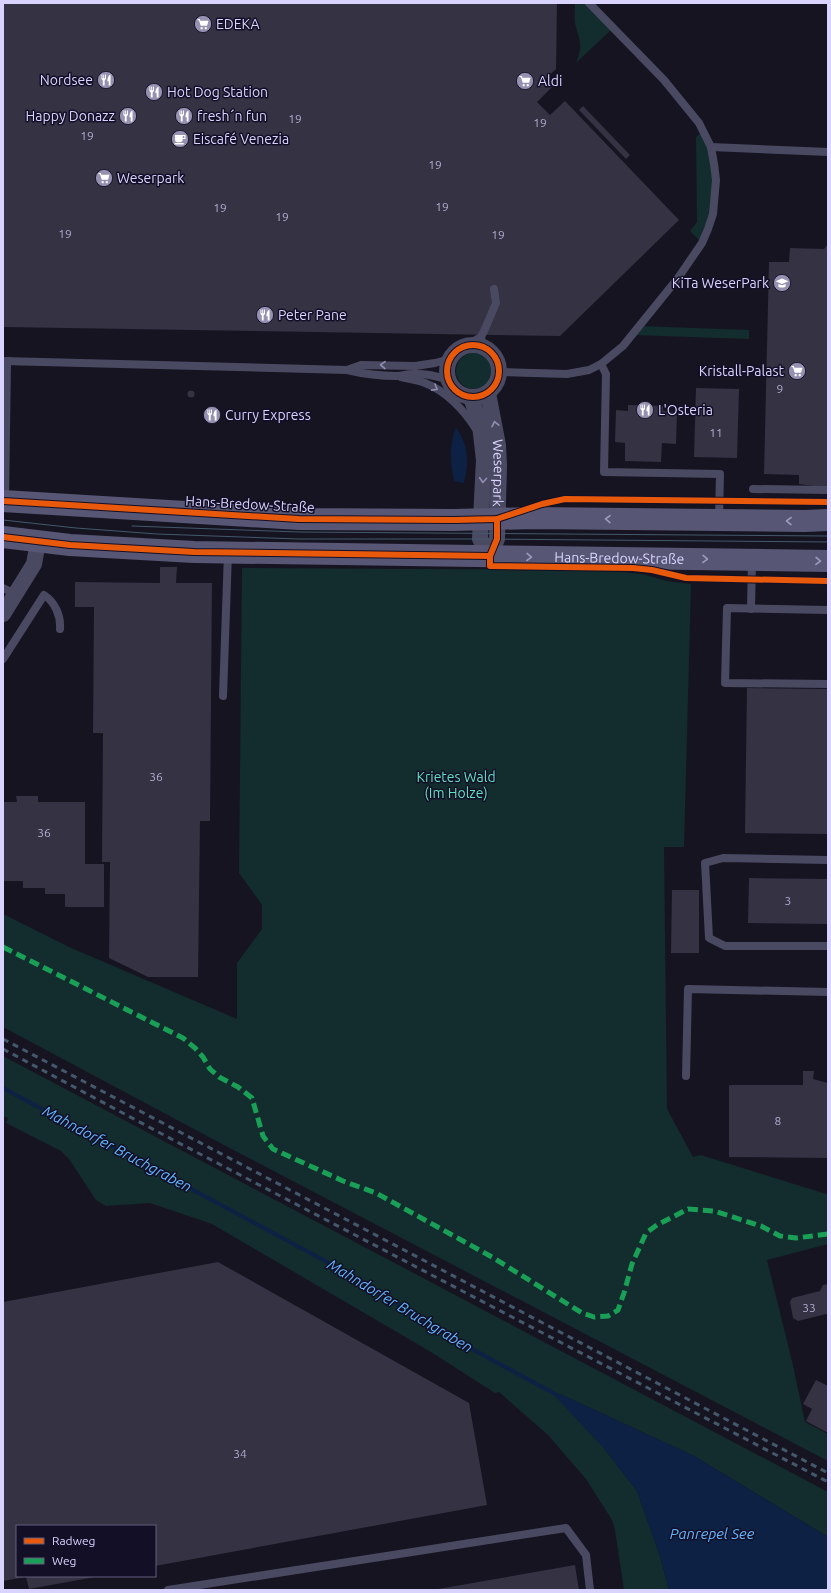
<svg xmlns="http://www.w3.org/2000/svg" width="831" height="1593" viewBox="0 0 831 1593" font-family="Ubuntu,sans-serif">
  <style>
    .green { fill: #132c2d }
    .water { fill: #0d2144 }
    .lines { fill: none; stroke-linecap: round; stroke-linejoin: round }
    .stream { stroke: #0d2144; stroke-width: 4 }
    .building { fill: #343243 }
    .service { stroke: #4a4962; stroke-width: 8 }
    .minor { stroke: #4a4962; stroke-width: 16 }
    .secondary { stroke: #575674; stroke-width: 22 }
    .tram { stroke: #43596b; stroke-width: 1 }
    .rail { stroke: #43596b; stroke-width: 3; stroke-dasharray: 6 5; stroke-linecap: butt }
    .quiet { stroke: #1a9f57; stroke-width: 5; stroke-dasharray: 10 5; stroke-linecap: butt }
    .cycleway-casing { stroke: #130f26; stroke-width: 8 }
    .cycleway { stroke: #e8590c; stroke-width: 6 }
    .oneway { stroke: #928eb0 }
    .oneway2 { stroke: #9e9bc0 }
    .labels { text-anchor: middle; stroke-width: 3; stroke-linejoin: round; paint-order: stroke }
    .number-label { font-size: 12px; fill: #b0acd0 }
    .poi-label { font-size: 14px; fill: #d9d4ff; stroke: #130f26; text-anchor: start }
    .street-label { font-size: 14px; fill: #d9d4ff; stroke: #130f26 }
    .park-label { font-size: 14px; fill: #5fe0c0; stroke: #130f26 }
    .water-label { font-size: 15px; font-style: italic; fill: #62b6ff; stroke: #130f26 }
  </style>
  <rect width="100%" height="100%" fill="#161421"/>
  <!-- green -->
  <g class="green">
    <path d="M575 3H589L613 28 576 63C584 45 579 40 575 23 574 16 575 9 575 3Z"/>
    <path d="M703 131 711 147 715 199 702 243 690 231 697 222 696 137Z"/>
    <path d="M639 326 749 330V339L632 335Z"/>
    <circle cx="474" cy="371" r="18"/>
    <path d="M242 568 603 570 642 574 667 581 691 584 684 847H664L667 1109 693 1157 701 1155 826 1194H828V1244L767 1260 792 1361 805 1422 828 1434V1461L222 1144 3 1027V914L69 947 237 1019V963L262 929V905L239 873Z"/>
    <path d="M3 1056 828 1492V1537L694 1456 560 1394 552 1392 603 1447 637 1491 660 1556 669 1590H624L615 1530 612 1520 586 1479 548 1435 499 1392 495 1393 431 1352 212 1224 150 1203 106 1206 96 1200 69 1159 61 1151 6 1123 8 1118 3 1116Z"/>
  </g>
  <!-- water -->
  <g class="water">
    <path d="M456 427C469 447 469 461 464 483L454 481C450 460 449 447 456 427Z"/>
    <path d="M551 1392 560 1394 694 1456 828 1537V1590H669L660 1556 637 1491 603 1447Z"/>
  </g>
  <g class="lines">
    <!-- stream -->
    <path class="stream" d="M3 1088 342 1270 472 1349 555 1394"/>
  </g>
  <!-- building -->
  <g class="building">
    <path d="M3 3H557L556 69 544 80 552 87 537 102 550 115 565 101 679 220 560 336 3 327Z"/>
    <path d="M583 106 630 155 626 159 579 110Z"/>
    <path d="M828 244V488L799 484V475L764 474 769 262H789L790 248 824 249Z"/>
    <path d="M696 388 739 389 737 458 694 457Z"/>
    <circle cx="191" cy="394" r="3.5"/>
    <path d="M628 405 663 406V411L677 412 676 444 662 443 661 462 625 461V443L615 442 616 410 628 411Z"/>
    <circle cx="212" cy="415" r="4"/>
    <path d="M160 567H177L176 583H212L210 821H200L198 977H148L109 958 110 862H102L103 733H93L94 607H75V582L160 583Z"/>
    <path d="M747 688 828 689V834L745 833Z"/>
    <path d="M16 796H38V802H85V864H104V907H65V894H45V888H23V881H3V802H17Z"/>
    <path d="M749 878 828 879V924L748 923Z"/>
    <path d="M672 890H699V953H671Z"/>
    <path d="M803 1071H814L813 1079 828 1083V1158L729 1157V1085H803Z"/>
    <path d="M218 1262 469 1403 487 1505 155 1566V1526H17V1576L95 1577 29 1589 26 1577 3 1581V1302Z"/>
    <path d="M828 1284V1315L826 1314 798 1321 793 1318 790 1302 792 1298 820 1291 823 1285Z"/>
    <path d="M816 1380 828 1386V1433L806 1421 812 1409 803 1404Z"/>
    <path d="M575 1565 579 1590H438V1589Z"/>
  </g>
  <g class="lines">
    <!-- service -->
    <g class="service">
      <path d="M711 147 828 152"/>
      <path d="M481 337 483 346"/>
      <path d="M467 345 481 337 485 329 496 303 494 289"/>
      <path d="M3 361 347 370C364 374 380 376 397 376 402 376 407 374 412 374 425 373 436 376 448 380"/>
      <path d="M601 364 606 374 604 472 720 474 719 519"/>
      <path d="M347 370 361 365 415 366 435 363 450 359"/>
      <path d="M500 372 567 374 589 370 601 364 623 346 678 278 702 243 708 229 713 214 716 180 714 164 711 147 699 123 664 80 589 3"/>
      <path d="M401 377C409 379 418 380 425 383 446 391 464 410 476 429"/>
      <path d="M753 489 828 490"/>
      <path d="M5 500 7 361"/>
      <path d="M3 588 15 594"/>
      <path d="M751 609 752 561"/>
      <path d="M828 610 727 608 725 683 828 684"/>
      <path d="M3 659 44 595C55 602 61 616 60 629"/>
      <path d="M223 696 228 553"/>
      <path d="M828 860 723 858 705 863 709 938 725 946H828"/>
      <path d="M686 1076 688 989 828 992"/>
      <path d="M168 1590 566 1528 586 1555 590 1590"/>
    </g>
    <!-- minor -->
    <g class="minor">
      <circle cx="473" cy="371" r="26"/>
      <path id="s1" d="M488 393 498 445 499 466 497 539 490 556"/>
      <path d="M471 397 480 425 484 460 480 539 490 556"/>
      <path d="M3 614 34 564 38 542"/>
    </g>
    <!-- secondary -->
    <g class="secondary">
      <path d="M3 501 299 519 454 520 533 518 805 521 828 520"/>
      <path id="s2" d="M3 537 70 545 194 552 828 561"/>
    </g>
    <!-- tram -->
    <g class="tram">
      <path d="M3 520 76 528 157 534 298 539H480L828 542"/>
      <path d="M132 526 299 532 828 536"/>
    </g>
    <!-- rail -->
    <g class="rail">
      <path d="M3 1039 828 1473"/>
      <path d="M3 1049 177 1142 828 1482"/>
    </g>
    <!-- quiet -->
    <path class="quiet" d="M3 947 183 1038 195 1048 203 1057 210 1069 219 1077 238 1087 252 1098 263 1136 273 1149 343 1181 376 1193 492 1257 582 1313 594 1317 608 1316 618 1310 624 1293 632 1264 646 1233 657 1225 688 1209 714 1211 761 1226 780 1236 796 1238 828 1234"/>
    <defs>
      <g id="cycleway">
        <circle cx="473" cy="371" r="26"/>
        <path d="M3 501 299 519 454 520 497 519 542 504 565 499 828 502"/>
        <path d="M497 519V539L490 556V566L633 568 652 570 686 578 828 581"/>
        <path d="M3 537 70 545 194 552 490 556"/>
      </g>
    </defs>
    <!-- cycleway casing -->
    <use href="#cycleway" class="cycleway-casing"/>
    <!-- cycleway -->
    <use href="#cycleway" class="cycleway"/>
  </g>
  <!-- one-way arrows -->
  <defs><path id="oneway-chevron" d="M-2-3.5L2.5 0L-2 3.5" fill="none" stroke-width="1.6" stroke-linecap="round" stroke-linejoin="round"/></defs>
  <g class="oneway">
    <use href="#oneway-chevron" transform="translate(383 365) rotate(-179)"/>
    <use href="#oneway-chevron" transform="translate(435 388) rotate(29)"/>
    <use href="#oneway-chevron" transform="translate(495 424) rotate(-102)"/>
    <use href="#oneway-chevron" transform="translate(483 480) rotate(94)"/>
  </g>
  <g class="oneway2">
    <use href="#oneway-chevron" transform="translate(608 519) rotate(-179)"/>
    <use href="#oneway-chevron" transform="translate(789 521) rotate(-179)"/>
    <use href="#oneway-chevron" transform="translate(529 557) rotate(1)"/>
    <use href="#oneway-chevron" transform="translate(705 559) rotate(1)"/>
    <use href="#oneway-chevron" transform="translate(818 561) rotate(1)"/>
  </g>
  <!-- icons -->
  <defs>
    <symbol id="supermarket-disc" viewBox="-11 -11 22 22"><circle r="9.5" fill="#9591b1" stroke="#130f26"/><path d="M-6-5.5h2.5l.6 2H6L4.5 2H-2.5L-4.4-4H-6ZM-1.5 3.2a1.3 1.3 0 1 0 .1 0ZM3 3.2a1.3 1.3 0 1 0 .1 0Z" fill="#fff"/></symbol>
    <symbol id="restaurant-disc" viewBox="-11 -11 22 22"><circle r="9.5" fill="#9591b1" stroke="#130f26"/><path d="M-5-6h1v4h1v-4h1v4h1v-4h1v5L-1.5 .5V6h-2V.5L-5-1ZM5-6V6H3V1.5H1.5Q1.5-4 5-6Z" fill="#fff"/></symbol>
    <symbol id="cafe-disc" viewBox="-11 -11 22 22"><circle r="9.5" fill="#9591b1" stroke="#130f26"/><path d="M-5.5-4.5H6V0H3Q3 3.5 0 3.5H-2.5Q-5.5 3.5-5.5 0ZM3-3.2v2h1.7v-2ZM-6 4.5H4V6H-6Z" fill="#fff"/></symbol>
    <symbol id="school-disc" viewBox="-11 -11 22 22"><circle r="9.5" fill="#9591b1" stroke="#130f26"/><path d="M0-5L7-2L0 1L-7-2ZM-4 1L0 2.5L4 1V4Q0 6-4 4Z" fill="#fff"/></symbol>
  </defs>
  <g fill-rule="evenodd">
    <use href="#supermarket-disc" x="193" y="14" width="20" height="20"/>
    <use href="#restaurant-disc" x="96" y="70" width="20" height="20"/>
    <use href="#supermarket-disc" x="515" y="71" width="20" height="20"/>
    <use href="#restaurant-disc" x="144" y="82" width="20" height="20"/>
    <use href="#restaurant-disc" x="118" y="106" width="20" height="20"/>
    <use href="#restaurant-disc" x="174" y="106" width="20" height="20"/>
    <use href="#cafe-disc" x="170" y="129" width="20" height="20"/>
    <use href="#supermarket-disc" x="94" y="168" width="20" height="20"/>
    <use href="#school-disc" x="772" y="273" width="20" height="20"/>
    <use href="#restaurant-disc" x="255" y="305" width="20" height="20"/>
    <use href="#supermarket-disc" x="787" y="361" width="20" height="20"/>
    <use href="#restaurant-disc" x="635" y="400" width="20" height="20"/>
    <use href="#restaurant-disc" x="202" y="405" width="20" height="20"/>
  </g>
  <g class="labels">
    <!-- number labels -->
    <g class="number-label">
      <text x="295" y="123">19</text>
      <text x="540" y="127">19</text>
      <text x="87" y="140">19</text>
      <text x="435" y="169">19</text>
      <text x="442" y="211">19</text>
      <text x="220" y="212">19</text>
      <text x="282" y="221">19</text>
      <text x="65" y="238">19</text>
      <text x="498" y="239">19</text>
      <text x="780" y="393">9</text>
      <text x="716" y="437">11</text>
      <text x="156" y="781">36</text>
      <text x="44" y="837">36</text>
      <text x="788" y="905">3</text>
      <text x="778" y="1125">8</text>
      <text x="809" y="1312">33</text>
      <text x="240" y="1458">34</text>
    </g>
    <!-- poi labels -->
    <g class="poi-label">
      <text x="216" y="29">EDEKA</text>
      <text x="93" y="85" text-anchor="end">Nordsee</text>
      <text x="538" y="86">Aldi</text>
      <text x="167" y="97">Hot Dog Station</text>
      <text x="115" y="121" text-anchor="end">Happy Donazz</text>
      <text x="197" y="121">fresh´n fun</text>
      <text x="193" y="144">Eiscafé Venezia</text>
      <text x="117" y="183">Weserpark</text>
      <text x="769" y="288" text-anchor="end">KiTa WeserPark</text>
      <text x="278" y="320">Peter Pane</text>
      <text x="784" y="376" text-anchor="end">Kristall-Palast</text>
      <text x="658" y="415">L'Osteria</text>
      <text x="225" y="420">Curry Express</text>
    </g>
    <!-- street labels -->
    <g class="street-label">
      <text dy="5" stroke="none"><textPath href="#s1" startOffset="81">Weserpark</textPath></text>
      <text transform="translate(250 504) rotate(3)" y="5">Hans-Bredow-Straße</text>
      <text dy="5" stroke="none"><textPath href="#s2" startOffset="617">Hans-Bredow-Straße</textPath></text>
    </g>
    <!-- park labels -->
    <g class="park-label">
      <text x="456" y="782">Krietes Wald<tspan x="456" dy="16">(Im Holze)</tspan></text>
    </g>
    <!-- water labels -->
    <g class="water-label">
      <text transform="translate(117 1149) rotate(28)" y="5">Mahndorfer Bruchgraben</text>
      <text transform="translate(400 1306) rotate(31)" y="5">Mahndorfer Bruchgraben</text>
      <text x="712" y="1539">Panrepel See</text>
    </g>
  </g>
  <!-- border -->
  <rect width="831" height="1593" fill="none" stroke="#d9d4ff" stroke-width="8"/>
  <!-- legend -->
  <rect x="16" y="1525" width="140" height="52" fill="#130f26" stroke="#625e7d"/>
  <rect x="24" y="1538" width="20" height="6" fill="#e8590c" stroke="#625e7d"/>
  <text x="52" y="1545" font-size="12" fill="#d9d4ff">Radweg</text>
  <rect x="24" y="1558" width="20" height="6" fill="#1a9f57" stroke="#625e7d"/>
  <text x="52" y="1565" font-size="12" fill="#d9d4ff">Weg</text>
</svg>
